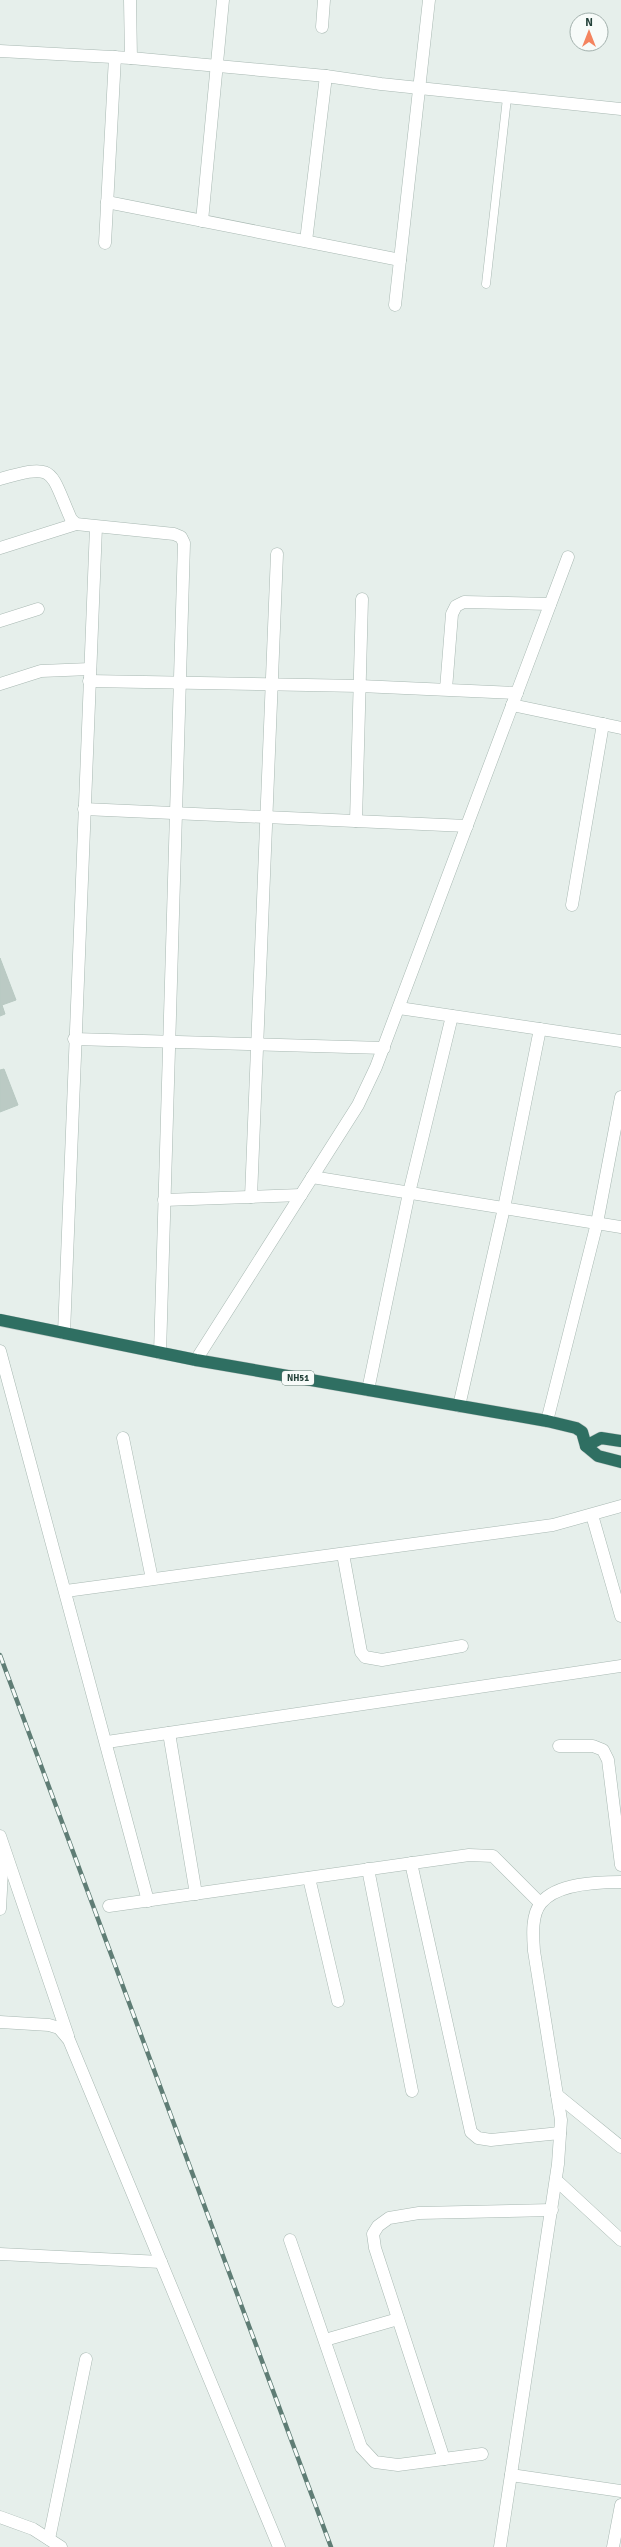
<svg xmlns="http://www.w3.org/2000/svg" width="621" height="2547" viewBox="0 0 621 2547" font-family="Signika,sans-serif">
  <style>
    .building { fill: #bbcac4; stroke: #b8c9c2 }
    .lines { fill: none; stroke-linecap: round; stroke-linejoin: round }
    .lane-casing { stroke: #a8b8b2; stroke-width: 9 }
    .street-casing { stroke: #a8b8b2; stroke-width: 13 }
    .highway-casing { stroke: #c2cac8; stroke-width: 13 }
    .lane { stroke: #fff; stroke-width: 8 }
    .street { stroke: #fff; stroke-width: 12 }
    .highway { stroke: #2f6f62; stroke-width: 12 }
    .rail-casing { stroke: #5f7d75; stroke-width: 4.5 }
    .rail { stroke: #f7fbf9; stroke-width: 3; stroke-dasharray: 9; stroke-linecap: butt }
    .labels { text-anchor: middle; stroke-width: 3; stroke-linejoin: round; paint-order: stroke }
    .shield { fill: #f7fbf9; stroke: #637a73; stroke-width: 1 }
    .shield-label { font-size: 9px; font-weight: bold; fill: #24423a }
  </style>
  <rect width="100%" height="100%" fill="#e6efeb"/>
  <!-- building -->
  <g class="building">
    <path d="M0 958 16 1000 2 1005 5 1014 0 1016Z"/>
    <path d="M4 1069 18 1105 0 1112V1070Z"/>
  </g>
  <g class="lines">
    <defs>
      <path id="lane" d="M486 284 507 98"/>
      <g id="street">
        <path d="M130 0 131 58"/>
        <path d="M322 27 324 0"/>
        <path d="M0 51 131 58 326 76 381 84 621 109"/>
        <path d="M107 202 400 260"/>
        <path d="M202 221 223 0"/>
        <path d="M306 241 326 76"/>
        <path d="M105 243 115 57"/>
        <path d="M395 305 429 0"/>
        <path d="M0 479C56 463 49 469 71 519L76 524 174 534 181 537 184 543 160 1353"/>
        <path d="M0 548 76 524"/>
        <path d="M0 621 38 609"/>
        <path d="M89 681 360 686 517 693"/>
        <path d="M0 684 41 671 90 669"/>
        <path d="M446 689 452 614 456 606 464 602 550 604"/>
        <path d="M512 705 621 728"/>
        <path d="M84 809 467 826"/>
        <path d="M356 821 362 599"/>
        <path d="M572 905 603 724"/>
        <path d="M399 1008 621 1041"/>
        <path d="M74 1039 384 1048"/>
        <path d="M312 1177 621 1227"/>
        <path d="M251 1197 277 554"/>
        <path d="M164 1200 301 1195"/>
        <path d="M64 1333 96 527"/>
        <path d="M0 1351 148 1901"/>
        <path d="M196 1360 358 1105 376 1067 568 557"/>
        <path d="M368 1390 409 1193 452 1016"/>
        <path d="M459 1406 504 1208 540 1029"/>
        <path d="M547 1421 597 1223 621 1097"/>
        <path d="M123 1438 152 1579"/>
        <path d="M592 1515 621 1616"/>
        <path d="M343 1554 361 1652 365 1657 382 1660 462 1646"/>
        <path d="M66 1591 553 1525 621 1506"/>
        <path d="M169 1733 196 1894"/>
        <path d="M107 1742 621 1666"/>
        <path d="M559 1746H593L603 1750 608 1760 621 1865"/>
        <path d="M0 1836 68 2036"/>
        <path d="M411 1863 471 2132 478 2138 491 2140 560 2133"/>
        <path d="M368 1869 412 2091"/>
        <path d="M309 1878 338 2001"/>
        <path d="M109 1906 469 1855 493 1856 540 1903"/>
        <path d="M0 1909 3 1852"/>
        <path d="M0 2022 49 2025 59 2028 69 2040 279 2547"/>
        <path d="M557 2095 621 2147"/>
        <path d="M556 2180 621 2240"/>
        <path d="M290 2240 361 2447 375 2462 398 2465 482 2454"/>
        <path d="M0 2254 161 2262"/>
        <path d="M325 2340 398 2319"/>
        <path d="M444 2459 375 2248 373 2234 378 2226 389 2218 419 2213 552 2210"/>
        <path d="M511 2475 621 2491"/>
        <path d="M0 2517 33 2529 61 2547"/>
        <path d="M49 2539 86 2359"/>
        <path d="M500 2547 558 2164 561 2120 534 1951C533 1937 531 1915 541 1903 557 1883 598 1882 621 1882"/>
        <path d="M613 2547 621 2505"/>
      </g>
      <g id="highway">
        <path d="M0 1320 196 1360 547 1421 576 1428 582 1432 586 1446 598 1456 621 1462"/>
        <path d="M586 1446 601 1438 621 1441"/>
      </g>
    </defs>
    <!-- lane casing -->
    <use href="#lane" class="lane-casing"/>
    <!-- street casing -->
    <use href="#street" class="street-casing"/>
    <!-- highway casing -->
    <use href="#highway" class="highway-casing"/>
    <!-- lane -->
    <use href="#lane" class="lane"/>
    <!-- street -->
    <use href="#street" class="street"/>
    <!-- highway -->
    <use href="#highway" class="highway"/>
    <defs>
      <path id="rail" d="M0 1655 331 2547"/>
    </defs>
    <!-- rail casing -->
    <use href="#rail" class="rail-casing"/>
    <!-- rail -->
    <use href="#rail" class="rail"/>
  </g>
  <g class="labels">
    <!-- shield labels -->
    <rect class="shield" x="282" y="1371" width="32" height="14" rx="3"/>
    <g class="shield-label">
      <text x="298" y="1381">NH51</text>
    </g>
  </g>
  <!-- north arrow -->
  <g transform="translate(589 32)"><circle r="19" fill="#f7fbf9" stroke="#a3b1ad"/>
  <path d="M0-3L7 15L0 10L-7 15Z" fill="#f4845f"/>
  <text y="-6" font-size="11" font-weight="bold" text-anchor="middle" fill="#24423a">N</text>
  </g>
</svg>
